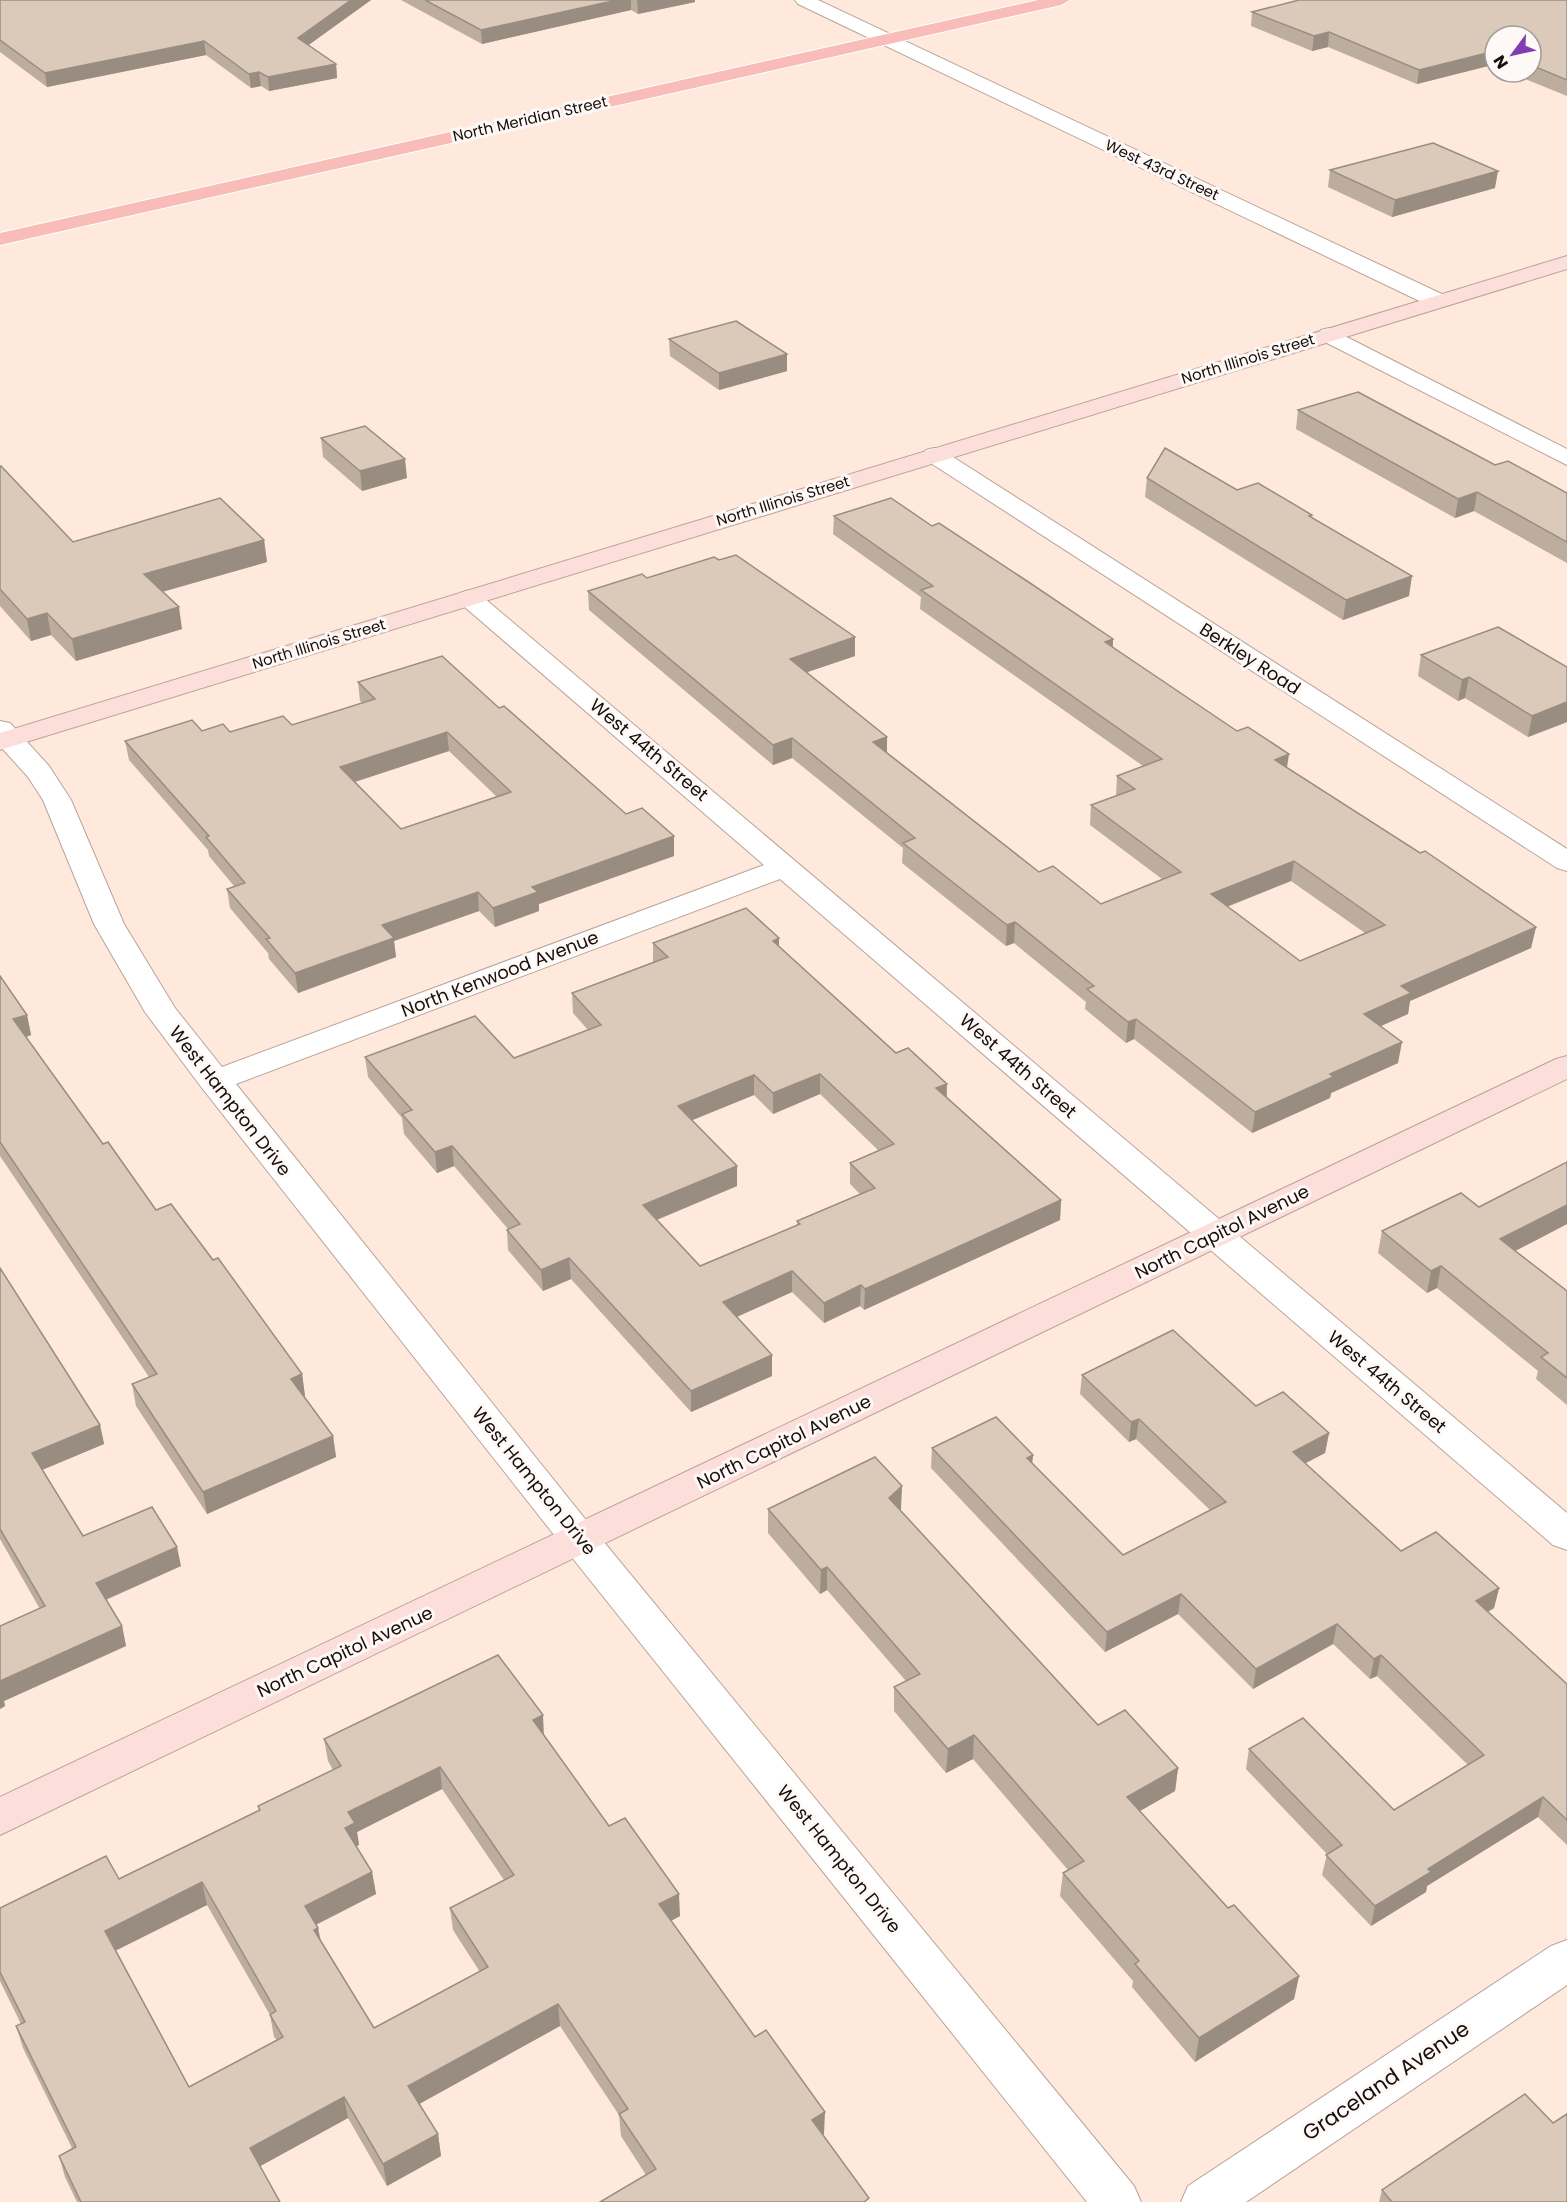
<svg xmlns="http://www.w3.org/2000/svg" width="1567" height="2202" viewBox="0 0 1567 2202" font-family="Poppins,sans-serif">
  <style>
    .lines { fill: none; stroke-linecap: round; stroke-linejoin: round }
    .street-casing { stroke: #b9a499; stroke-width: 2 }
    .secondary-casing { stroke: #b9a499; stroke-width: 2 }
    .primary-casing { stroke: #fff; stroke-width: 2 }
    .street { fill: #fff; fill-rule: evenodd }
    .secondary { fill: #fcdedb; fill-rule: evenodd }
    .primary { fill: #f8bdb8; fill-rule: evenodd }
    .wall { fill: #bcad9f; fill-rule: evenodd }
    .shaded-wall { fill: #998d82 }
    .building { fill: #dbc9b9; stroke: #998d82; stroke-width: 1.5; fill-rule: evenodd }
    .labels { text-anchor: middle; stroke-width: 6; stroke-linejoin: round; paint-order: stroke }
    .far-street-label { font-size: 15px; fill: #160e0a; stroke: #fef9f7 }
    .street-label { font-size: 18px; fill: #160e0a; stroke: #fef9f7 }
    .near-street-label { font-size: 21px; fill: #160e0a; stroke: #fef9f7 }
  </style>
  <rect width="100%" height="100%" fill="#ffe8dc"/>
  <g class="lines">
    <defs>
      <g id="street">
        <path d="M795 0H818L1446 296 1449 301 1446 306H1430L798 4Z"/>
        <path d="M1329 328 1567 449V465L1321 340 1318 335 1321 330Z"/>
        <path d="M934 448 942 450 1567 849V871L1557 868 926 460 922 455 926 450Z"/>
        <path d="M469 590 478 593 1567 1513V1550L1553 1545 780 879 236 1084 594 1530 1134 2186 1141 2202H1087L566 1550 202 1088 145 1012 94 924 43 800 28 777 0 746V721L10 723 49 766 71 800 124 924 175 1008 222 1067 764 865 460 603 456 598 460 593Z"/>
        <path d="M1567 1940V1985L1246 2202H1181L1188 2186 1551 1946Z"/>
      </g>
      <g id="secondary">
        <path d="M1567 256V269L0 750V733Z"/>
        <path d="M1567 1056V1079L0 1835V1797L1556 1059Z"/>
      </g>
      <path id="primary" d="M1038 0H1070L1061 5 0 245V233Z"/>
    </defs>
    <!-- street casing -->
    <use href="#street" class="street-casing"/>
    <!-- secondary casing -->
    <use href="#secondary" class="secondary-casing"/>
    <!-- primary casing -->
    <use href="#primary" class="primary-casing"/>
    <!-- street -->
    <use href="#street" class="street"/>
    <!-- secondary -->
    <use href="#secondary" class="secondary"/>
    <!-- primary -->
    <use href="#primary" class="primary"/>
  </g>
  <!-- wall -->
  <g class="wall">
    <path d="M0 0H371L308 45 336 64 337 78 269 91 261 86 251 88 206 55 47 87 0 52Z"/>
    <path d="M401 0H695V2L638 14 631 10 482 44Z"/>
    <path d="M1567 0V96L1508 72H1531V36H1495V67L1492 65 1417 84 1328 47 1312 51 1251 26 1252 12Z"/>
    <path d="M1330 170 1495 188 1392 217 1328 187Z"/>
    <path d="M669 339 787 354V371L719 390 670 356Z"/>
    <path d="M1298 410 1495 465 1567 493V563L1474 511 1455 518 1296 429Z"/>
    <path d="M321 438 407 478 362 491 323 457Z"/>
    <path d="M0 466 73 542 264 540 267 562 163 591 182 629 76 661 51 635 31 641 0 606Z"/>
    <path d="M1147 478 1237 490 1312 515 1311 517 1409 596 1343 620 1145 497Z"/>
    <path d="M834 516 932 526 1113 639V647L1287 767 1536 927 1531 948 1410 1001 1408 1014 1380 1026 1398 1063 1331 1093 1330 1098 1252 1133 1134 1039 1126 1043 1085 1009 1086 1002 1014 943 1006 946 902 863 903 848 792 758 773 765 589 610 588 591 647 578 855 656 807 672 887 737V752L1039 872 1101 904 1162 879 1090 825 1091 805 1116 796 1117 776 1143 766 920 609 921 597 833 534ZM1291 881 1365 933 1300 961 1227 907Z"/>
    <path d="M1421 655 1567 667V722L1528 737 1465 698 1458 701 1418 676Z"/>
    <path d="M358 682 499 708 674 856 539 904V911L495 927 479 911 394 941 396 957 298 993 269 959 268 953 230 908 227 889 234 886 209 856 208 850 129 760 125 741 202 731 230 732 292 725 362 703 360 701ZM449 751 497 797 401 829 355 782Z"/>
    <path d="M779 938V946L896 1053 947 1084V1097L1061 1200 1060 1220 864 1310 860 1306 824 1323 792 1292 737 1317 772 1376 691 1412 571 1279 543 1291 508 1250 507 1230 508 1229 454 1166 437 1173 404 1134 402 1118 368 1077 365 1057 514 1058 588 1030 573 1013 572 993 653 962V943ZM820 1094 879 1151 850 1163V1184L860 1194 797 1221V1225L700 1266 657 1220 737 1186V1166L692 1120 754 1095 773 1114Z"/>
    <path d="M0 976 27 1015 31 1035 26 1037 103 1144 156 1210 213 1260 302 1374 305 1396H304L333 1436 336 1457 207 1514 136 1406 132 1384 149 1377 0 1156Z"/>
    <path d="M1567 1162V1224L1515 1251 1567 1291V1405L1536 1379 1538 1371 1437 1288 1427 1293 1378 1253 1382 1231 1479 1207Z"/>
    <path d="M0 1268 100 1425 104 1444 42 1470 83 1536 181 1566 106 1600 122 1626 126 1646 4 1701 5 1706 0 1709 40 1609 0 1539Z"/>
    <path d="M1082 1375 1256 1406 1329 1433 1325 1453 1305 1463 1401 1551 1499 1588 1494 1608 1488 1612 1567 1684V1845L1538 1817 1427 1886 1426 1892 1371 1926 1322 1875 1327 1854 1246 1769 1249 1749 1394 1810 1468 1765 1377 1676 1370 1679 1333 1644 1253 1689 1178 1614 1105 1652 931 1468 932 1448 1033 1455 1032 1463 1123 1555 1210 1510 1136 1439 1129 1442 1080 1394Z"/>
    <path d="M902 1486 900 1510 1098 1725 1178 1768 1175 1791 1140 1811 1228 1908 1299 1976 1294 1999 1195 2062 1132 1987 1133 1981 1060 1896 1063 1873 1068 1870 973 1759 946 1773 894 1711V1687L906 1681 827 1590 820 1594 768 1533V1509Z"/>
    <path d="M544 1736 609 1826 680 1916 671 1921 824 2134 646 2175 621 2136 619 2115 560 2026 419 2104 438 2134 441 2156 387 2186 348 2118 260 2166 280 2202H77L65 2177 59 2156 72 2148 23 2048 16 2026 21 2024 0 1981V1908L119 1879 259 1810 258 1806 333 1770 328 1761 324 1739ZM442 1789 504 1880 450 1908 453 1930 480 1972 374 2028 321 1941 318 1928 316 1925 376 1894 372 1872 356 1846 359 1845 357 1832ZM207 1905 270 2015 274 2037 277 2040 189 2087 116 1950Z"/>
    <path d="M1553 2123 1567 2202H1379L1382 2190Z"/>
  </g>
  <!-- shaded-wall -->
  <g class="shaded-wall">
    <path d="M351 0H371L299 52 298 38Z"/>
    <path d="M617 0H631V10L482 44 481 30Z"/>
    <path d="M637 0H695V2L638 14Z"/>
    <path d="M1329 32 1328 47 1312 51 1314 36Z"/>
    <path d="M204 41 206 55 47 87 45 73Z"/>
    <path d="M1494 51 1492 65 1417 84 1419 70Z"/>
    <path d="M336 64 337 78 269 91 268 77Z"/>
    <path d="M259 72 261 86 251 88 249 74Z"/>
    <path d="M1498 171 1495 188 1392 217 1395 200Z"/>
    <path d="M787 354V371L719 390V373Z"/>
    <path d="M405 459 407 478 362 491 360 471Z"/>
    <path d="M1477 492 1474 511 1455 518 1458 499Z"/>
    <path d="M264 540 267 562 148 596 144 574Z"/>
    <path d="M1412 576 1409 596 1343 620 1346 600Z"/>
    <path d="M179 607 182 629 76 661 72 639Z"/>
    <path d="M47 613 51 635 31 641 27 619Z"/>
    <path d="M855 637V656L790 678V659Z"/>
    <path d="M1113 639 1112 658 1105 642Z"/>
    <path d="M1469 677 1465 698 1458 701 1462 680Z"/>
    <path d="M1567 702V722L1528 737 1532 716Z"/>
    <path d="M447 732 449 751 342 786 340 767Z"/>
    <path d="M887 737V756L873 742Z"/>
    <path d="M792 738V758L773 765V745Z"/>
    <path d="M1289 754 1286 774 1275 760Z"/>
    <path d="M674 836V856L539 904V911L495 927 493 908 532 887Z"/>
    <path d="M1294 861 1291 881 1208 914 1211 894Z"/>
    <path d="M478 892 479 911 394 941 396 957 298 993 295 973 382 925Z"/>
    <path d="M1015 922 1014 943 1006 946 1007 925Z"/>
    <path d="M1536 927 1531 948 1410 1001 1408 1014 1361 1035 1364 1014 1401 986Z"/>
    <path d="M779 938V958L773 941Z"/>
    <path d="M27 1015 31 1035 18 1040 13 1019Z"/>
    <path d="M1136 1019 1134 1039 1126 1043 1128 1022Z"/>
    <path d="M1402 1042 1398 1063 1331 1093 1330 1098 1252 1133 1255 1112 1330 1074Z"/>
    <path d="M820 1074V1094L773 1114V1093Z"/>
    <path d="M754 1075V1095L678 1126V1106Z"/>
    <path d="M947 1084 946 1104 936 1088Z"/>
    <path d="M452 1146 454 1166 437 1173 435 1152Z"/>
    <path d="M737 1166V1186L644 1225 643 1205Z"/>
    <path d="M1061 1200 1060 1220 864 1310 865 1289Z"/>
    <path d="M1567 1205V1224L1496 1261 1500 1239Z"/>
    <path d="M569 1258 571 1279 543 1291 541 1270Z"/>
    <path d="M1441 1266 1437 1288 1427 1293 1431 1271Z"/>
    <path d="M792 1271V1292L723 1323V1302Z"/>
    <path d="M861 1285 860 1306 824 1323V1303Z"/>
    <path d="M772 1355V1376L691 1412V1391Z"/>
    <path d="M302 1374 305 1396 295 1400 291 1379Z"/>
    <path d="M1139 1419 1136 1439 1129 1442 1131 1422Z"/>
    <path d="M100 1425 104 1444 37 1472 32 1453Z"/>
    <path d="M1329 1433 1325 1453 1289 1472 1293 1452Z"/>
    <path d="M333 1436 336 1457 207 1514 203 1492Z"/>
    <path d="M1033 1455 1031 1475 1027 1458Z"/>
    <path d="M902 1486 901 1509 888 1521 889 1498Z"/>
    <path d="M177 1547 181 1566 100 1602 96 1583Z"/>
    <path d="M827 1567V1590L820 1594 821 1570Z"/>
    <path d="M1499 1588 1494 1608 1472 1621 1476 1601Z"/>
    <path d="M1181 1594 1178 1614 1105 1652 1107 1632Z"/>
    <path d="M1337 1624 1333 1644 1253 1689 1256 1669Z"/>
    <path d="M122 1626 126 1646 4 1701 5 1706 0 1709V1681Z"/>
    <path d="M1381 1655 1377 1676 1370 1679 1374 1659Z"/>
    <path d="M543 1715 544 1737 533 1720Z"/>
    <path d="M974 1735 973 1759 946 1773 948 1749Z"/>
    <path d="M440 1767 442 1789 357 1832 359 1845 348 1850 345 1828 348 1812Z"/>
    <path d="M1178 1768 1175 1791 1124 1820 1127 1797Z"/>
    <path d="M1543 1797 1538 1817 1427 1886 1426 1892 1371 1926 1375 1906 1428 1869Z"/>
    <path d="M372 1872 376 1894 309 1928 305 1906Z"/>
    <path d="M202 1882 207 1905 111 1953 105 1931Z"/>
    <path d="M679 1894 680 1916 661 1926 659 1904Z"/>
    <path d="M318 1928 322 1950 314 1930Z"/>
    <path d="M1299 1976 1294 1999 1195 2062 1199 2038Z"/>
    <path d="M558 2004 560 2026 412 2108 408 2086Z"/>
    <path d="M344 2097 348 2118 255 2169 250 2148Z"/>
    <path d="M825 2112 824 2134 812 2141V2120Z"/>
    <path d="M438 2134 441 2156 387 2186 383 2164Z"/>
  </g>
  <!-- building -->
  <g class="building">
    <path d="M0 0H351L298 38 336 64 268 77 259 72 249 74 204 41 45 73 0 40Z"/>
    <path d="M425 0H617L481 30Z"/>
    <path d="M1299 0H1567V80L1531 65V36H1495V51L1419 70 1329 32 1314 36 1252 12Z"/>
    <path d="M1433 143 1498 171 1395 200 1330 170Z"/>
    <path d="M736 321 787 354 719 373 669 339Z"/>
    <path d="M1358 392 1495 465 1508 461 1567 493V542L1477 492 1458 499 1298 410Z"/>
    <path d="M365 426 405 459 360 471 321 438Z"/>
    <path d="M1165 448 1237 490 1258 483 1312 515 1309 516 1412 576 1346 600 1147 478Z"/>
    <path d="M0 466H1L73 542 220 498 264 540 144 574 179 607 72 639 47 613 27 619 0 589Z"/>
    <path d="M891 498 932 526 939 523 1030 583 1113 639 1105 642 1237 731 1248 727 1289 754 1275 760 1420 853 1425 851 1536 927 1401 986 1411 993 1364 1014 1402 1042 1330 1074 1333 1077 1255 1112 1136 1019 1128 1022 1087 989 1094 986 1015 922 1007 925 903 843 915 838 792 738 773 745 588 591 642 574 647 578 714 557 719 560 736 555 855 637 790 659 887 737 873 742 1039 872 1053 866 1101 904 1181 872 1091 805 1135 789 1117 776 1162 759 921 590 933 586 834 516ZM1294 861 1314 875 1385 925 1300 961 1211 894Z"/>
    <path d="M1498 627 1567 667V702L1532 716 1469 677 1462 680 1421 655Z"/>
    <path d="M442 656 499 708 504 706 626 814 642 808 674 836 532 887 538 892 493 908 478 892 382 925 394 938 295 973 266 939 270 938 227 889 245 883 206 837 209 836 125 741 192 720 202 731 223 724 230 732 283 716 292 725 375 699 358 682ZM447 732 511 792 401 829 340 767Z"/>
    <path d="M746 908 779 938 773 941 896 1053 908 1048 947 1084 936 1088 1061 1200 865 1289 861 1285 824 1303 792 1271 723 1302 772 1355 691 1391 569 1258 541 1270 507 1230 520 1224 452 1146 435 1152 402 1114 412 1110 365 1057 475 1016 514 1058 601 1025 572 993 668 957 653 943ZM820 1074 894 1144 850 1163 875 1188 797 1221 800 1224 700 1266 643 1205 737 1166 678 1106 754 1075 773 1093Z"/>
    <path d="M0 976 27 1015 13 1019 103 1144 108 1142 156 1210 171 1204 213 1260 218 1258 302 1374 291 1379 333 1436 203 1492 132 1384 157 1374 0 1142Z"/>
    <path d="M1567 1162V1205L1500 1239 1567 1291V1378L1541 1357 1548 1353 1441 1266 1431 1271 1382 1231 1461 1193 1479 1207Z"/>
    <path d="M0 1268 100 1425 32 1453 83 1536 152 1507 177 1547 96 1583 122 1626 0 1681V1626L45 1606 0 1529Z"/>
    <path d="M1173 1330 1256 1406 1283 1392 1329 1433 1293 1452 1401 1551 1436 1532 1499 1588 1476 1601 1567 1684V1820L1543 1797 1428 1869 1431 1872 1375 1906 1326 1855 1342 1845 1249 1749 1303 1718 1394 1810 1484 1755 1381 1655 1374 1659 1337 1624 1256 1669 1181 1594 1107 1632 932 1448 996 1417 1033 1455 1027 1458 1123 1555 1226 1502 1139 1419 1131 1422 1082 1375Z"/>
    <path d="M875 1457 902 1486 889 1498 1098 1725 1125 1710 1178 1768 1127 1797 1228 1908 1234 1905 1299 1976 1199 2038 1135 1964 1139 1961 1063 1873 1084 1861 974 1735 948 1749 894 1687 920 1674 827 1567 821 1570 768 1509Z"/>
    <path d="M498 1655 543 1715 533 1720 609 1826 625 1818 679 1894 659 1904 755 2037 766 2030 825 2112 812 2120 869 2198 864 2202H600L656 2169 619 2114 628 2109 558 2004 408 2086 438 2134 383 2164 344 2097 250 2148 280 2202H81L59 2156 76 2147 16 2026 25 2022 0 1972V1908L106 1856 119 1879 260 1810 258 1806 341 1766 324 1739ZM440 1767 514 1875 450 1908 488 1967 374 2028 314 1930 318 1928 305 1906 372 1872 345 1828 355 1823 348 1812ZM202 1882 276 2011 270 2015 283 2037 189 2087 105 1931Z"/>
    <path d="M1525 2094 1553 2123 1567 2114V2202H1392L1382 2190Z"/>
  </g>
  <g class="labels">
    <!-- far-street labels -->
    <g class="far-street-label">
      <text transform="translate(530 119) rotate(-13)" y="5">North Meridian Street</text>
      <text transform="translate(1162 170) rotate(25)" y="5">West 43rd Street</text>
      <text transform="translate(1248 359) rotate(-17)" y="5">North Illinois Street</text>
      <text transform="translate(783 501) rotate(-17)" y="5">North Illinois Street</text>
      <text transform="translate(319 644) rotate(-17)" y="5">North Illinois Street</text>
    </g>
    <!-- street labels -->
    <g class="street-label">
      <text transform="translate(1250 659) rotate(33)" y="6">Berkley Road</text>
      <text transform="translate(649 750) rotate(40)" y="6">West 44th Street</text>
      <text transform="translate(500 974) rotate(-21)" y="6">North Kenwood Avenue</text>
      <text transform="translate(1018 1066) rotate(41)" y="6">West 44th Street</text>
      <text transform="translate(230 1101) rotate(52)" y="6">West Hampton Drive</text>
      <text transform="translate(1222 1232) rotate(-26)" y="6">North Capitol Avenue</text>
      <text transform="translate(1387 1382) rotate(40)" y="6">West 44th Street</text>
      <text transform="translate(784 1442) rotate(-26)" y="6">North Capitol Avenue</text>
      <text transform="translate(534 1481) rotate(51)" y="6">West Hampton Drive</text>
      <text transform="translate(345 1652) rotate(-25)" y="6">North Capitol Avenue</text>
      <text transform="translate(839 1859) rotate(51)" y="6">West Hampton Drive</text>
    </g>
    <!-- near-street labels -->
    <g class="near-street-label">
      <text transform="translate(1386 2081) rotate(-34)" y="7">Graceland Avenue</text>
    </g>
  </g>
  <!-- north arrow -->
  <g transform="translate(1513 54) rotate(237)"><circle r="28" fill="#fef9f7" stroke="#a19b98" stroke-width="1.5"/>
  <path d="M0-4.5L10 22L0 15L-10 22Z" fill="#813eb3"/>
  <text y="-9" font-size="16" font-weight="bold" text-anchor="middle" fill="#160e0a">N</text>
  </g>
</svg>
